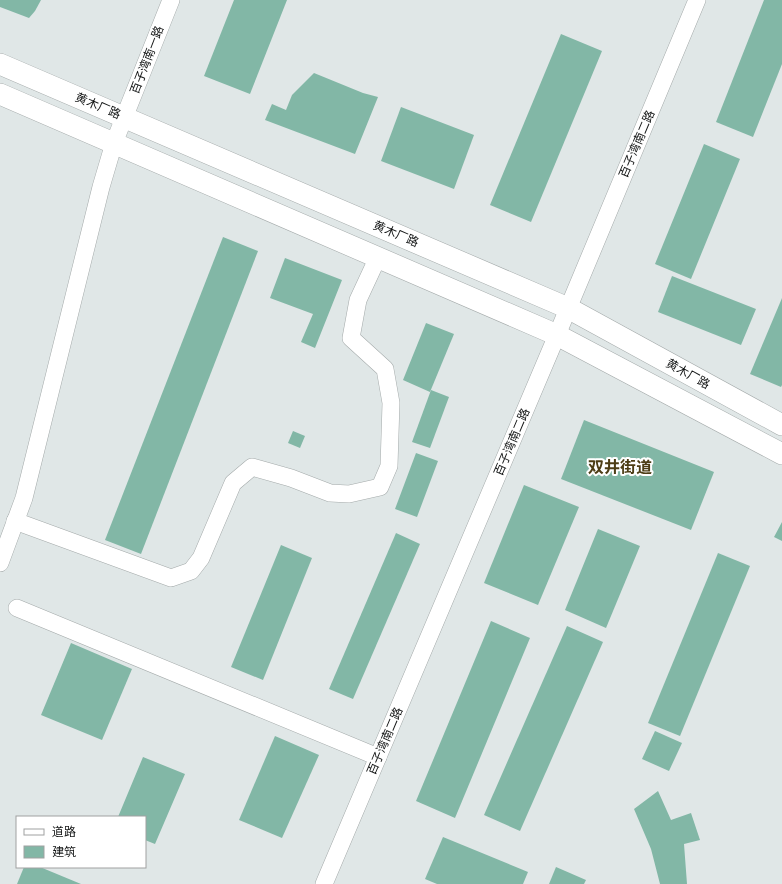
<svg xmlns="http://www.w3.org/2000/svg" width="782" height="884" viewBox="0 0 782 884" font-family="Raleway,'Noto Sans SC',sans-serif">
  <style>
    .building { fill: #82b7a6 }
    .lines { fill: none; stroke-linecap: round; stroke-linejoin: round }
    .minor-casing { stroke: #a4aaaa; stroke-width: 18 }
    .major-casing { stroke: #a4aaaa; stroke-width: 22 }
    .minor { stroke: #fff; stroke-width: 17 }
    .major { stroke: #fff; stroke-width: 21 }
    .labels { text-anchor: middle; stroke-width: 4; stroke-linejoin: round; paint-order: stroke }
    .street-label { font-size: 12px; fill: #121414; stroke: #fff }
    .district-label { font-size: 16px; font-weight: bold; fill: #4d3d15; stroke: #fff }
  </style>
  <rect width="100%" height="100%" fill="#e0e7e7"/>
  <!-- building -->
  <g class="building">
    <path d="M0 0H41L35 11 29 18 0 7Z"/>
    <path d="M234 0H287L250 94 204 76Z"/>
    <path d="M764 0H782V64L753 137 716 122Z"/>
    <path d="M561 34 602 51 531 222 490 205Z"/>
    <path d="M314 73 363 93 378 97 355 154 265 120 272 104 286 110 292 95Z"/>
    <path d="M401 107 474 135 454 189 381 161Z"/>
    <path d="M704 144 740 159 691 279 655 264Z"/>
    <path d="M223 237 258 251 141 554 105 540Z"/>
    <path d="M285 258 342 280 315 348 301 342 313 314 270 298Z"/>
    <path d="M672 276 756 309 741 345 658 312Z"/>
    <path d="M782 298V385L781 387 750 374Z"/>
    <path d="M426 323 454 334 430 392 403 380Z"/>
    <path d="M431 390 449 397 430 448 412 442Z"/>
    <path d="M584 420 714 472 691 530 561 479Z"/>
    <path d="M293 431 305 436 300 448 288 443Z"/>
    <path d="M416 453 438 461 417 517 395 509Z"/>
    <path d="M524 485 579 507 538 605 484 583Z"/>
    <path d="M782 522V541L774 537Z"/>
    <path d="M598 529 640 546 606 628 565 610Z"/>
    <path d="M396 533 420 544 353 699 329 689Z"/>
    <path d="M281 545 312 558 263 680 231 667Z"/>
    <path d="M718 553 750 566 680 736 648 723Z"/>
    <path d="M491 621 530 638 455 818 416 801Z"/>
    <path d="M567 626 603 642 520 831 484 815Z"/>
    <path d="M71 643 132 669 102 740 41 715Z"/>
    <path d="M655 731 682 743 669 771 642 759Z"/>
    <path d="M275 736 319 755 282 838 239 820Z"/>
    <path d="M143 757 185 774 155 844 145 840V817H118Z"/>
    <path d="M658 791 671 820 691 813 700 840 684 844 687 884H660L651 849 634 809Z"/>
    <path d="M443 837 528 872 523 884H437L425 879Z"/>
    <path d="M24 867H40L81 884H17Z"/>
    <path d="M556 867 586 880 584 884H549Z"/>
  </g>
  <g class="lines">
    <defs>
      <g id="minor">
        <path d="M15 521 171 578 191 571 201 558 233 483 252 467 291 478 330 493 349 494 380 487 389 466 391 403 385 369 351 338 358 300 378 257"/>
        <path d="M0 563 24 498 101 187 114 143 171 0"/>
        <path d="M17 608 378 757"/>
        <path d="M324 884 557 335 697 0"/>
      </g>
      <g id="major">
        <path d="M0 64 568 308 782 425"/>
        <path d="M0 94 557 335 782 454"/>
      </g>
    </defs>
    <!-- minor casing -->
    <use href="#minor" class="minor-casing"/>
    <!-- major casing -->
    <use href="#major" class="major-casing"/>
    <!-- minor -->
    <use href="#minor" class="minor"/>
    <!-- major -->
    <use href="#major" class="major"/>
  </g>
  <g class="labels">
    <!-- street labels -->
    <g class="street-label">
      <text transform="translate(147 60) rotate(-69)" y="4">百子湾南一路</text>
      <text transform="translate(98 106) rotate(23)" y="4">黄木厂路</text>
      <text transform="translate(637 144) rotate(-67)" y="4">百子湾南二路</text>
      <text transform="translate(396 234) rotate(23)" y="4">黄木厂路</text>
      <text transform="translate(688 374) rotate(29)" y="4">黄木厂路</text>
      <text transform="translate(512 442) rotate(-67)" y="4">百子湾南二路</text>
      <text transform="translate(385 741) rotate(-67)" y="4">百子湾南二路</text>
    </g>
    <!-- district labels -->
    <g class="district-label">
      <text x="620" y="473">双井街道</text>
    </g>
  </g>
  <!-- legend -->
  <rect x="16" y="816" width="130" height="52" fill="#ffffff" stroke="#a0a1a1"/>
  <rect x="24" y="829" width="20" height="6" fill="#ffffff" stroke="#a0a1a1"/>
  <text x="52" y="836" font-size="12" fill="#121414">道路</text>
  <rect x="24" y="846" width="20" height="12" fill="#82b7a6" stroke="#a0a1a1"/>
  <text x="52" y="856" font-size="12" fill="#121414">建筑</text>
</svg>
